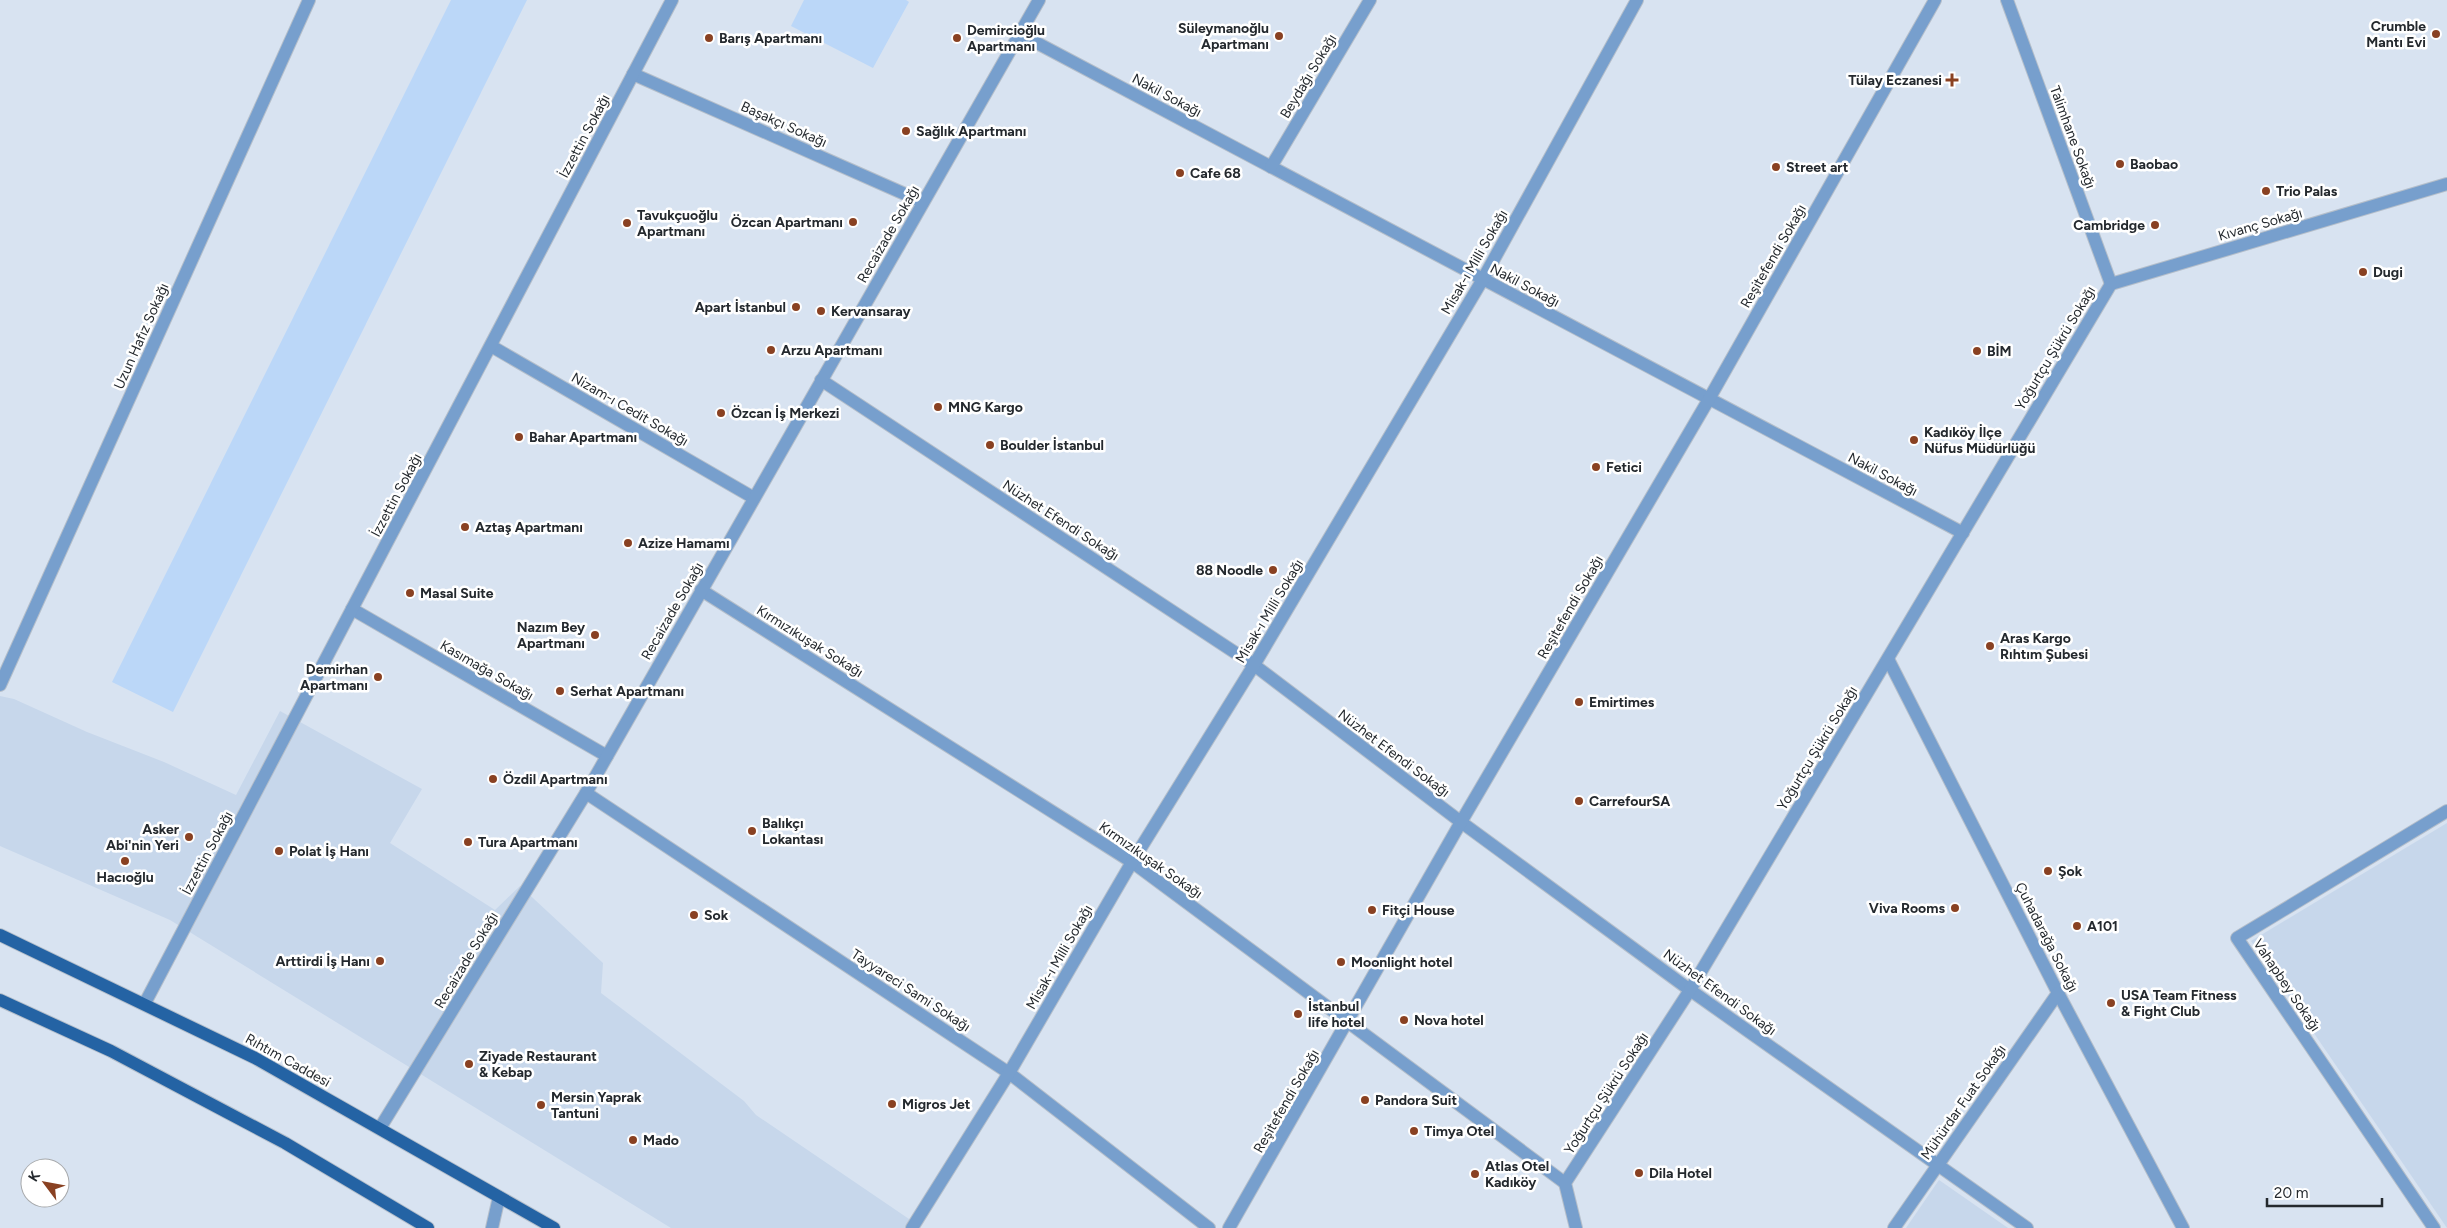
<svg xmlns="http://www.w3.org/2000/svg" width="2447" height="1228" viewBox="0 0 2447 1228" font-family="Figtree,sans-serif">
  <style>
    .built { fill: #c7d7eb }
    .green { fill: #bbd7f8 }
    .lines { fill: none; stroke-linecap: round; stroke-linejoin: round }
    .lane-casing { stroke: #b4beca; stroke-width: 14 }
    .street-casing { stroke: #b4beca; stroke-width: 14 }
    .primary-casing { stroke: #b4beca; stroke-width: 14 }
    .lane { stroke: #779fcd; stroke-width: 12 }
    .street { stroke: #779fcd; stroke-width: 12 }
    .primary { stroke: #2463a4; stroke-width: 12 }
    .poi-dot { fill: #894122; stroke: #fff; stroke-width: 2 }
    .labels { text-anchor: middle; stroke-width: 5; stroke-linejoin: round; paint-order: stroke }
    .poi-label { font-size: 14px; font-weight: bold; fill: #24292e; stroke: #fff; text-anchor: start }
    .street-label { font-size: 14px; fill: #24292e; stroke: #fff }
  </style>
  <rect width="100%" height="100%" fill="#d8e3f1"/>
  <!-- built -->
  <g class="built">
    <path d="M0 696 14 699 87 732 164 762 236 795 280 711 422 789 390 843 495 910 520 886 603 963 601 993 744 1101 756 1115 912 1221 907 1228H671L170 920 0 846Z"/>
    <path d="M2447 823V1228L2251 941Z"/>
    <path d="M1939 1180 2008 1228H1906Z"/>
  </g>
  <!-- green -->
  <g class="green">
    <path d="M451 0H527L173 712 112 682Z"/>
    <path d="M804 0H906L909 2 873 68 791 26Z"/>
  </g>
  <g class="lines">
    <defs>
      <path id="lane" d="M492 1228 499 1197"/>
      <g id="street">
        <path d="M2007 0 2111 284"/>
        <path d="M1020 34 1963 533"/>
        <path d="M633 74 923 202"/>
        <path d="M1271 167 1370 0"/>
        <path d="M2111 284 2447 184"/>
        <path d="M491 346 754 498"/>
        <path d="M821 380 1254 665 1461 822 1690 990 2027 1228"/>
        <path d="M701 590 1132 862 1565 1183"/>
        <path d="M352 609 607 756"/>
        <path d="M1888 659 2058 993 2183 1228"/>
        <path d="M0 685 309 0"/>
        <path d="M586 793 1009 1073 1209 1228"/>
        <path d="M145 1003 672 0"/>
        <path d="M380 1128 586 793 1039 0"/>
        <path d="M912 1228 1009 1073 1132 862 1254 665 1483 279 1637 0"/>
        <path d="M1229 1228 1461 822 1709 399 1935 0"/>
        <path d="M1576 1228 1565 1183 1690 990 2111 284"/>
        <path d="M1894 1228 2058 993"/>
        <path d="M2434 1228 2237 938 2447 811"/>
      </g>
      <g id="primary">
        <path d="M0 935 255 1058 554 1228"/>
        <path d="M0 1000 111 1051 285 1143 428 1228"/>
      </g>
    </defs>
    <!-- lane casing -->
    <use href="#lane" class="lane-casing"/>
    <!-- street casing -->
    <use href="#street" class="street-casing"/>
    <!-- primary casing -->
    <use href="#primary" class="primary-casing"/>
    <!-- lane -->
    <use href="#lane" class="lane"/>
    <!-- street -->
    <use href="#street" class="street"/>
    <!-- primary -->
    <use href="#primary" class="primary"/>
  </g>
  <!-- markers -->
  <g class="poi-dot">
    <circle cx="2436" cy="34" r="5"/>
    <circle cx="1279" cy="36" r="5"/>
    <circle cx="709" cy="38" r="5"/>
    <circle cx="957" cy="38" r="5"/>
    <path d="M1949.5 72.5h5v5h5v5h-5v5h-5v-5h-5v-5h5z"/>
    <circle cx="906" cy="131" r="5"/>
    <circle cx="2120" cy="164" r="5"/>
    <circle cx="1776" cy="167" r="5"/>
    <circle cx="1180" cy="173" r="5"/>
    <circle cx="2266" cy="191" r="5"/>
    <circle cx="853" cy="222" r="5"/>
    <circle cx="627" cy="223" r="5"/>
    <circle cx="2155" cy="225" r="5"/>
    <circle cx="2363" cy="272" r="5"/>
    <circle cx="796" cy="307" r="5"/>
    <circle cx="821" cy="311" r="5"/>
    <circle cx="771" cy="350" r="5"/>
    <circle cx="1977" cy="351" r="5"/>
    <circle cx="938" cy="407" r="5"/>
    <circle cx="721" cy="413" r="5"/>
    <circle cx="519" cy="437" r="5"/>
    <circle cx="1914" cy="440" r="5"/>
    <circle cx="990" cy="445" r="5"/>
    <circle cx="1596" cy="467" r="5"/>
    <circle cx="465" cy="527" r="5"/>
    <circle cx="628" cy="543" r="5"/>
    <circle cx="1273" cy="570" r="5"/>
    <circle cx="410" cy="593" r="5"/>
    <circle cx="595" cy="635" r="5"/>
    <circle cx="1990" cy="646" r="5"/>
    <circle cx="378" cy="677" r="5"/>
    <circle cx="560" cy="691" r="5"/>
    <circle cx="1579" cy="702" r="5"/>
    <circle cx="493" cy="779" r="5"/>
    <circle cx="1579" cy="801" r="5"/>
    <circle cx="752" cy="831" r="5"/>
    <circle cx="189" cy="837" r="5"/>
    <circle cx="468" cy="842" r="5"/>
    <circle cx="279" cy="851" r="5"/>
    <circle cx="125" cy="861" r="5"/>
    <circle cx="2048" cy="871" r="5"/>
    <circle cx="1955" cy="908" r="5"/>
    <circle cx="1372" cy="910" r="5"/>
    <circle cx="694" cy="915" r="5"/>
    <circle cx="2077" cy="926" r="5"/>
    <circle cx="380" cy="961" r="5"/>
    <circle cx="1341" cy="962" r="5"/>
    <circle cx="2111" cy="1003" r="5"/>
    <circle cx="1298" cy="1014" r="5"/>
    <circle cx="1404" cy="1020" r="5"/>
    <circle cx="469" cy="1064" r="5"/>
    <circle cx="1365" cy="1100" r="5"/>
    <circle cx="892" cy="1104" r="5"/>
    <circle cx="541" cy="1105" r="5"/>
    <circle cx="1414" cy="1131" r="5"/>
    <circle cx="633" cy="1140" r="5"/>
    <circle cx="1639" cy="1173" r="5"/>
    <circle cx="1475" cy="1174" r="5"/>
  </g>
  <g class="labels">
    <!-- poi labels -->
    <g class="poi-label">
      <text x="2426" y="31" text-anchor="end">Crumble<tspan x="2426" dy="16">Mantı Evi</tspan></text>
      <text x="1269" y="33" text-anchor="end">Süleymanoğlu<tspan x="1269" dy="16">Apartmanı</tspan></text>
      <text x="967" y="35">Demircioğlu<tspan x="967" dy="16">Apartmanı</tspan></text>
      <text x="719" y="43">Barış Apartmanı</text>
      <text x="1942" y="85" text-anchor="end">Tülay Eczanesi</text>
      <text x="916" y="136">Sağlık Apartmanı</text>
      <text x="2130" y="169">Baobao</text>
      <text x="1786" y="172">Street art</text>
      <text x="1190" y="178">Cafe 68</text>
      <text x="2276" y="196">Trio Palas</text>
      <text x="637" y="220">Tavukçuoğlu<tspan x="637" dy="16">Apartmanı</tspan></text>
      <text x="843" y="227" text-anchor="end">Özcan Apartmanı</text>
      <text x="2145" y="230" text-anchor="end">Cambridge</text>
      <text x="2373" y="277">Dugi</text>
      <text x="786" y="312" text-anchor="end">Apart İstanbul</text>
      <text x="831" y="316">Kervansaray</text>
      <text x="781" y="355">Arzu Apartmanı</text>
      <text x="1987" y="356">BİM</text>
      <text x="948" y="412">MNG Kargo</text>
      <text x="731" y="418">Özcan İş Merkezi</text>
      <text x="1924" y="437">Kadıköy İlçe<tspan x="1924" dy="16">Nüfus Müdürlüğü</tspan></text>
      <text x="529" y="442">Bahar Apartmanı</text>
      <text x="1000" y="450">Boulder İstanbul</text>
      <text x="1606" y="472">Fetici</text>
      <text x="475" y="532">Aztaş Apartmanı</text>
      <text x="638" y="548">Azize Hamamı</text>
      <text x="1263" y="575" text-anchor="end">88 Noodle</text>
      <text x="420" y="598">Masal Suite</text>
      <text x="585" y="632" text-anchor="end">Nazım Bey<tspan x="585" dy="16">Apartmanı</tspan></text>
      <text x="2000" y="643">Aras Kargo<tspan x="2000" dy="16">Rıhtım Şubesi</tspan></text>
      <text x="368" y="674" text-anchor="end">Demirhan<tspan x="368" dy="16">Apartmanı</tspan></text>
      <text x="570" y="696">Serhat Apartmanı</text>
      <text x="1589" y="707">Emirtimes</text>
      <text x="503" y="784">Özdil Apartmanı</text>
      <text x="1589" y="806">CarrefourSA</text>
      <text x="762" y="828">Balıkçı<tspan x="762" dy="16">Lokantası</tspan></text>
      <text x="179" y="834" text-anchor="end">Asker<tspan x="179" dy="16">Abi'nin Yeri</tspan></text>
      <text x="478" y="847">Tura Apartmanı</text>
      <text x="289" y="856">Polat İş Hanı</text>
      <text x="2058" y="876">Şok</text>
      <text x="125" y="882" text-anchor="middle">Hacıoğlu</text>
      <text x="1945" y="913" text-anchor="end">Viva Rooms</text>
      <text x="1382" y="915">Fitçi House</text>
      <text x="704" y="920">Sok</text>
      <text x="2087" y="931">A101</text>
      <text x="370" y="966" text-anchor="end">Arttirdi İş Hanı</text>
      <text x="1351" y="967">Moonlight hotel</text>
      <text x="2121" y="1000">USA Team Fitness<tspan x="2121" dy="16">&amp; Fight Club</tspan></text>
      <text x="1308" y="1011">İstanbul<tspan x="1308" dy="16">life hotel</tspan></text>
      <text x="1414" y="1025">Nova hotel</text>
      <text x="479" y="1061">Ziyade Restaurant<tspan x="479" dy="16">&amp; Kebap</tspan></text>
      <text x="551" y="1102">Mersin Yaprak<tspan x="551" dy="16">Tantuni</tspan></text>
      <text x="1375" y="1105">Pandora Suit</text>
      <text x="902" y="1109">Migros Jet</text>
      <text x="1424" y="1136">Timya Otel</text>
      <text x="643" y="1145">Mado</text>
      <text x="1485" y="1171">Atlas Otel<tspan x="1485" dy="16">Kadıköy</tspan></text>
      <text x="1649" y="1178">Dila Hotel</text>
    </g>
    <!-- street labels -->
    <g class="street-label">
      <text transform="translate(1308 76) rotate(-59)" y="5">Beydağı Sokağı</text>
      <text transform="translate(1167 95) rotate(28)" y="5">Nakil Sokağı</text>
      <text transform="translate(784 124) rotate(24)" y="5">Başakçı Sokağı</text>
      <text transform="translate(584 136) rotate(-62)" y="5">İzzettin Sokağı</text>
      <text transform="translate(2073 137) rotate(70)" y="5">Talimhane Sokağı</text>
      <text transform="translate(2260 224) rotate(-16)" y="5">Kıvanç Sokağı</text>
      <text transform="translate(888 234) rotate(-60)" y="5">Recaizade Sokağı</text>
      <text transform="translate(1773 256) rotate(-60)" y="5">Reşitefendi Sokağı</text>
      <text transform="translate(1474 262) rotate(-60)" y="5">Misak-ı Milli Sokağı</text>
      <text transform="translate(1525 285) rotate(28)" y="5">Nakil Sokağı</text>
      <text transform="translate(141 336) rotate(-66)" y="5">Uzun Hafız Sokağı</text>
      <text transform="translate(2055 348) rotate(-59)" y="5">Yoğurtçu Şükrü Sokağı</text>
      <text transform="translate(630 409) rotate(30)" y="5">Nizam-ı Cedit Sokağı</text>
      <text transform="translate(1883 474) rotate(28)" y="5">Nakil Sokağı</text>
      <text transform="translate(396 495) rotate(-62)" y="5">İzzettin Sokağı</text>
      <text transform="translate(1061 520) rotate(33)" y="5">Nüzhet Efendi Sokağı</text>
      <text transform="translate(1570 607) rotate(-60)" y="5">Reşitefendi Sokağı</text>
      <text transform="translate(672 611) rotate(-60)" y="5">Recaizade Sokağı</text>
      <text transform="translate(1269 611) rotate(-59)" y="5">Misak-ı Milli Sokağı</text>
      <text transform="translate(810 641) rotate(32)" y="5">Kırmızıkuşak Sokağı</text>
      <text transform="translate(487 670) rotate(30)" y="5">Kasımağa Sokağı</text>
      <text transform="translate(1817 748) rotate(-59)" y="5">Yoğurtçu Şükrü Sokağı</text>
      <text transform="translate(1394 753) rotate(37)" y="5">Nüzhet Efendi Sokağı</text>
      <text transform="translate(207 853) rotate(-62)" y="5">İzzettin Sokağı</text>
      <text transform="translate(1151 860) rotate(35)" y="5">Kırmızıkuşak Sokağı</text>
      <text transform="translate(2047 937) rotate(63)" y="5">Çuhadarağa Sokağı</text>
      <text transform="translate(1059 957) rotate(-60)" y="5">Misak-ı Milli Sokağı</text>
      <text transform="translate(466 960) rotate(-59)" y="5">Recaizade Sokağı</text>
      <text transform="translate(2287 985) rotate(56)" y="5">Vahapbey Sokağı</text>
      <text transform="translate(911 990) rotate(33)" y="5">Tayyareci Sami Sokağı</text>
      <text transform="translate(1720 992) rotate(36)" y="5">Nüzhet Efendi Sokağı</text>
      <text transform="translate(288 1060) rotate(29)" y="5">Rıhtım Caddesi</text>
      <text transform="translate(1606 1093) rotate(-57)" y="5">Yoğurtçu Şükrü Sokağı</text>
      <text transform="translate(1286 1101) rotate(-60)" y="5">Reşitefendi Sokağı</text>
      <text transform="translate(1963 1102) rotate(-55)" y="5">Mühürdar Fuat Sokağı</text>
    </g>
  </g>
  <!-- north arrow -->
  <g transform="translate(45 1183) rotate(302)"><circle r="24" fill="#ffffff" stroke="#a7a9ab"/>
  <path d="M0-4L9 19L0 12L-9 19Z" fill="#894122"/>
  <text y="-8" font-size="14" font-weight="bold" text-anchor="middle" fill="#24292e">K</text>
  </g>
  <!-- scale -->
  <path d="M2267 1198v8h115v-8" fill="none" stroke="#24292e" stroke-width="2.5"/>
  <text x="2274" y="1198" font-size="15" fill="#24292e" stroke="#ffffff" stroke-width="4" paint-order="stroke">20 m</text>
</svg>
